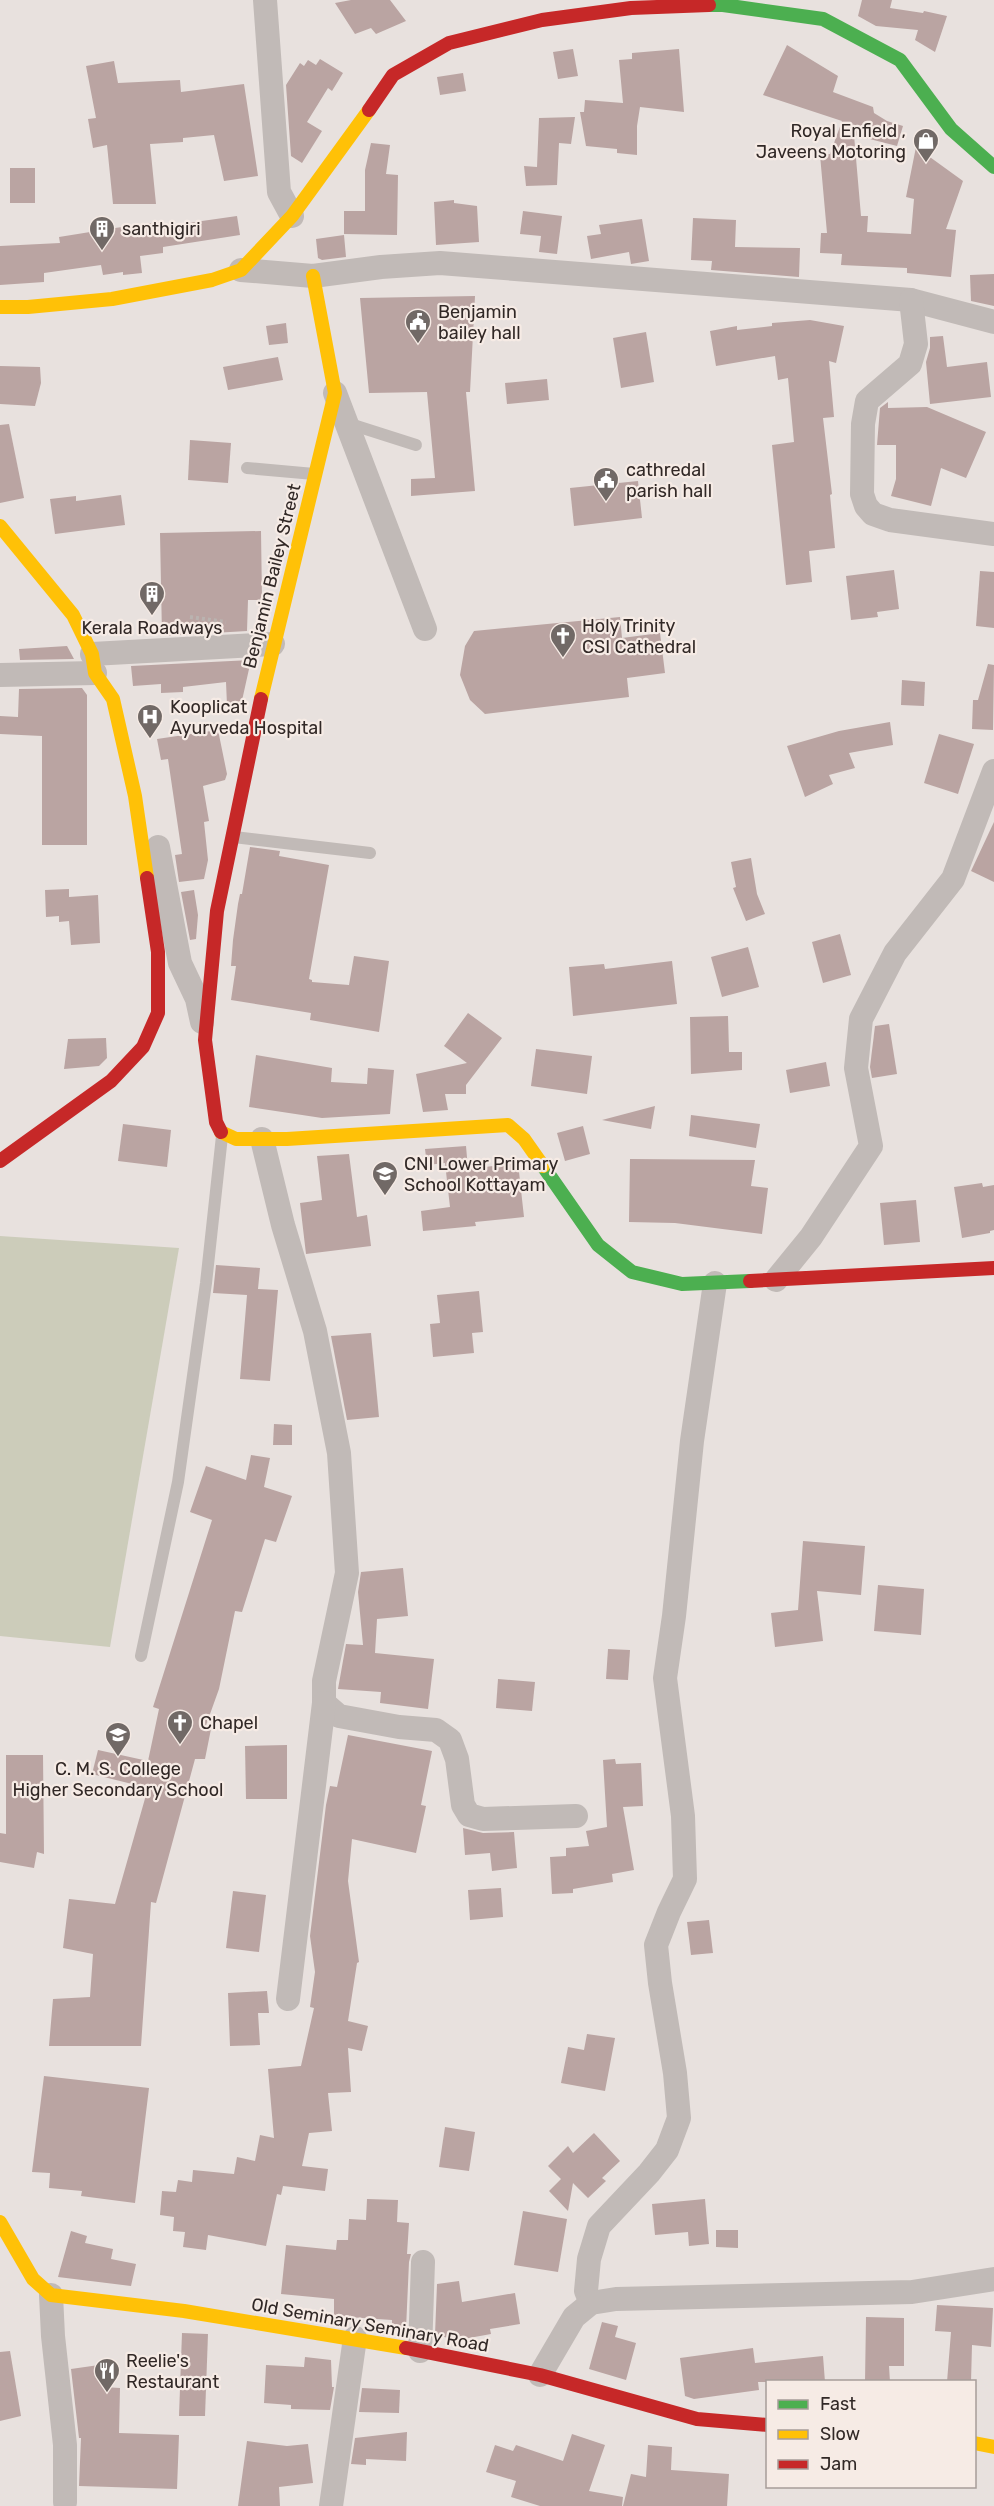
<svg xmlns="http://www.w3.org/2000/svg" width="994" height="2506" viewBox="0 0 994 2506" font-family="Rubik,sans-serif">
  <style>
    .green { fill: #ccccba }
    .building { fill: #baa4a2 }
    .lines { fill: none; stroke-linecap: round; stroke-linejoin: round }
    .path { stroke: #bab3b0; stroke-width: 4; stroke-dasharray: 3 3; stroke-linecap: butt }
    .lane { stroke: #c1bab7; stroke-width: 12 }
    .street { stroke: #c1bab7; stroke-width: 24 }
    .fast { stroke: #4caf50; stroke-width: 14 }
    .slow { stroke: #ffc107; stroke-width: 14 }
    .jam { stroke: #c62828; stroke-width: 14 }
    .labels { text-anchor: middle; stroke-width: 4.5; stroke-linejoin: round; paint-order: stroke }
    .poi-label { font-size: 18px; fill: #312826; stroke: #f6ebe5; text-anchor: start }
    .street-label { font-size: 18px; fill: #312826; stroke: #f6ebe5 }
  </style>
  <rect width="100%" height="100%" fill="#e8e1de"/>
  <!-- green -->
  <path class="green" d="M0 1236 179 1248 110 1647 0 1636Z"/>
  <!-- building -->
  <g class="building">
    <path d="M351 0H390L406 21 376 34 371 28 355 34 335 3Z"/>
    <path d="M862 0H892L890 8 923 13 924 11 947 16 935 52 915 40 918 30 876 26 858 16Z"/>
    <path d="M787 45 838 76 833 92 873 107 874 113 887 121 903 126 897 146 854 135 861 216H868L867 232 911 234 914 199 906 197 916 147 963 181 946 229 956 230 951 277 907 273V268L841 265 842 254 820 253 821 233H827L820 155 830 154 842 121 763 95Z"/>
    <path d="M573 49 578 76 558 79 553 52Z"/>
    <path d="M679 49 684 112 640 107 637 126V155L617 153V149L586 146 580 112H584L585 100 623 103 619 60 632 59V53Z"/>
    <path d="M320 59 343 73 332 91 328 88 307 122 322 131 302 163 291 156 286 85 300 63 304 66 308 60 316 65Z"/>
    <path d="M114 61 118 83 180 80 181 92 244 84 258 176 224 181 214 135 183 138V142L150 144 156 204H113L107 145 93 148 88 119 96 118 86 66Z"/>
    <path d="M463 73 466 91 440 95 437 77Z"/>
    <path d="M575 117 571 144 559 143 557 185 526 186 524 166 537 167 539 118Z"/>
    <path d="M371 143 390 145 386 174 398 175 397 235 344 234V211H365V170Z"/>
    <rect x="10" y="168" width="25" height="35"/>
    <path d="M454 200V203L477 206 479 242 436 245 434 202Z"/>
    <path d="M523 211 562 216 557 254 539 252 541 236 520 234Z"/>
    <path d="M237 216 240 235 163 247V253L140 256 142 273 123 275V272L103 275 101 265 44 273V282L0 285V246L60 243 59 237 115 228 159 222 160 227Z"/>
    <path d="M693 218 736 220 735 247 800 248 799 277 711 270 712 261 691 260Z"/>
    <path d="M642 219 649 261 631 264 629 252 591 259 587 236 601 234 599 225Z"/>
    <path d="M344 235 346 257 322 260 318 258 316 239Z"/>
    <path d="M994 274V306L971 301 970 275Z"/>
    <path d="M475 296 470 392H466L475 491 411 496V479L435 478 427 392 369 393 360 298Z"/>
    <path d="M810 320 844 326 836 363 829 361 834 417 823 418 832 494 830 495 835 548 809 551 812 582 786 585 772 445 794 442 788 378 778 380 775 356 716 366 710 331 737 326V330L772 326V323Z"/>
    <path d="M286 323 288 343 269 345 266 326Z"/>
    <path d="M646 332 654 382 621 388 613 338Z"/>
    <path d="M943 336 947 367 987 362 991 397 930 404 926 362 930 348V337Z"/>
    <path d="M278 357 283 380 228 390 223 367Z"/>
    <path d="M0 366 40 367 41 383 35 406 0 404Z"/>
    <path d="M547 379 549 400 507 404 505 383Z"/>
    <path d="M888 402V408L927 407 986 432 966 478 941 468 931 506 891 496 896 479V445H877L880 408Z"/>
    <path d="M9 424 24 498 0 503V425Z"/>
    <path d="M190 440 231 443 228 483 188 480Z"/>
    <path d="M638 481 642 518 574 526 570 488Z"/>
    <path d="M121 495 125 525 55 534 50 499 76 496V501Z"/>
    <path d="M261 531 262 600H248L247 631 162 636 160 533Z"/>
    <path d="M894 570 899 609 877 612 878 617 851 620 846 576Z"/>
    <path d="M980 571 994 572V628L976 626Z"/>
    <path d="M620 617 622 638 660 633 665 673 627 678 629 697 485 714 470 700 460 675 465 646 474 631Z"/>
    <path d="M67 646 74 659 20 660 19 649Z"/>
    <path d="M251 660 241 705H227L226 682 183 687V692L161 693V684L133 686 131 666Z"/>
    <path d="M988 664 994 665 993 730 972 729 973 700H978Z"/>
    <path d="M902 680 925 682 924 706 901 705Z"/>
    <path d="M82 688 87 695V845H42V736L0 734V716L18 717 19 689Z"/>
    <path d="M890 722 893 745 849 753 855 768 829 775 833 784 805 797 787 746 839 731Z"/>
    <path d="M218 730 227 774 225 780 203 786 209 821 204 822 208 860 204 879 179 882 175 855 182 854 168 759 161 760 157 739Z"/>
    <path d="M939 734 974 744 958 794 924 783Z"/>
    <path d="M994 822V882L971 871Z"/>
    <path d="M250 847 280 851 279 856 329 865 309 979 312 980V982L349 985 354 956 389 961 379 1032 310 1020 311 1013 231 1000 236 966H231L233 940 238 904 240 894H242Z"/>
    <path d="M751 858 757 894 765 914 746 921 733 888 736 887 731 862Z"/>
    <path d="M69 889V897L98 895 100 943 71 945 69 921 59 922V916L46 917 45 890Z"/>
    <path d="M194 890 198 915 196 939 190 940 181 892Z"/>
    <path d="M840 934 851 975 823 983 812 942Z"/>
    <path d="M748 947 759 987 722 997 711 957Z"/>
    <path d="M672 961 677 1004 573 1016 569 967 604 964 605 969Z"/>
    <path d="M468 1013 502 1038 466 1085V1094H445L448 1110 423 1112 416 1074 467 1063 444 1046Z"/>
    <path d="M728 1016 729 1052H742V1070L691 1074 690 1017Z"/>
    <path d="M889 1024 897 1074 872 1078 870 1067 875 1026Z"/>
    <path d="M106 1038 107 1058 99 1066 64 1069 68 1039Z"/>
    <path d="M536 1049 592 1056 587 1094 531 1086Z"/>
    <path d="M256 1055 332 1068 331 1082 367 1084 368 1068 394 1070 390 1114 322 1118 249 1107Z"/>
    <path d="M826 1062 830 1086 790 1093 786 1070Z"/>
    <path d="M655 1106 651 1129 602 1120Z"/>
    <path d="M691 1115 760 1124 756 1148 689 1136Z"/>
    <path d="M123 1124 171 1130 167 1167 118 1161Z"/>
    <path d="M583 1126 590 1154 565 1161 557 1133Z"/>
    <path d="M466 1146 468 1169 518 1163 524 1217 475 1222 476 1226 423 1231 421 1211 450 1207 445 1163 427 1165 425 1149Z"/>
    <path d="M349 1154 357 1217 367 1215 371 1246 306 1254 300 1203 322 1200 317 1156Z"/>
    <path d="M630 1159 755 1160 751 1186 768 1188 762 1234 675 1223 629 1222Z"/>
    <path d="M982 1183 983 1187 994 1185V1230L990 1231V1233L962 1238 954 1187Z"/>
    <path d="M916 1200 920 1242 884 1245 880 1203Z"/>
    <path d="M216 1265 260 1268 258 1289 278 1290 270 1381 240 1379 247 1295 213 1293Z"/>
    <path d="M479 1291 483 1332 472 1333 474 1353 433 1357 430 1324 440 1323 437 1295Z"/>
    <path d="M371 1333 379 1417 347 1420 331 1336Z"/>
    <path d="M274 1424 292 1425V1445H273Z"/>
    <path d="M251 1455 270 1458 264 1487 292 1496 276 1542 265 1539 242 1612 235 1611 219 1689 205 1728 211 1729 205 1759H195L156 1903 151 1902 141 2046H49L53 1999 90 1997 93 1954 63 1948 69 1899 115 1904 148 1788 92 1774 98 1750 148 1761 159 1709 153 1707 212 1520 190 1512 206 1466 246 1480Z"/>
    <path d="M803 1541 865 1546 861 1595 817 1591 823 1641 775 1647 771 1613 798 1610Z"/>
    <path d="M403 1568 408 1616 377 1619 375 1653 434 1659 428 1709 380 1703 381 1692 338 1689 346 1644 363 1645 358 1592 361 1572Z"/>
    <path d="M878 1585 924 1589 921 1635 874 1631Z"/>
    <path d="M608 1649 630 1650 628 1680 606 1679Z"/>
    <path d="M498 1679 535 1682 532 1711 496 1708Z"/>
    <path d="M348 1735 432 1751 421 1805 426 1806 416 1853 352 1839 348 1881 359 1962 357 1963 348 2021 368 2026 362 2051 348 2048 351 2092 328 2093 332 2131 309 2133 302 2166 328 2169 325 2191 283 2186 281 2195 277 2194 266 2246 208 2235 206 2250 183 2247 185 2232 173 2231 174 2217 160 2215 162 2191 176 2192 178 2180 192 2182 193 2170 234 2174 237 2157 255 2161 260 2135 274 2138 268 2069 301 2066 314 2008 310 2007 315 1972 310 1936 326 1805 330 1786 337 1787Z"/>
    <path d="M287 1745V1799H246L245 1746Z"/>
    <path d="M6 1755H43L44 1854 37 1852 34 1868 0 1862V1833L6 1834Z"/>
    <path d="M615 1759 616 1764 641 1763 643 1806 623 1807 634 1870 612 1874 613 1882 573 1889V1893L552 1894 550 1857 566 1856V1848L589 1846 586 1831 607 1827 603 1760Z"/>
    <path d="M463 1828 483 1833 514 1832 517 1868 492 1871 490 1853 465 1855Z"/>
    <path d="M501 1888 503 1917 470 1920 468 1890Z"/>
    <path d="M233 1891 266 1895 259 1952 226 1948Z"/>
    <path d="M709 1920 713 1953 691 1955 687 1922Z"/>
    <path d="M267 1991 269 2013H258L260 2045 230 2046 228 1993Z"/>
    <path d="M587 2034 615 2038 605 2091 561 2083 568 2047 584 2050Z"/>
    <path d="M44 2076 149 2088 135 2203 81 2196 82 2191 49 2188 50 2173 32 2172Z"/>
    <path d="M445 2127 475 2132 469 2171 439 2167Z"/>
    <path d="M594 2133 620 2161 602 2178 606 2181 588 2198 573 2183 568 2211 549 2191 561 2179 548 2166 568 2146 573 2153Z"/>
    <path d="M367 2199 398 2200 397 2222 409 2223 407 2254H411L409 2262 406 2329 392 2326V2320L334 2316V2299L281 2294 286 2245 336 2250 337 2240H348L349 2219 366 2220Z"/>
    <path d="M705 2199 709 2244 689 2246 688 2232 655 2235 652 2204Z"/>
    <path d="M523 2211 567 2219 558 2272 514 2265Z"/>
    <path d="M716 2230H738V2248L716 2247Z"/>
    <path d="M71 2231 87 2236 85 2243 113 2249 111 2259 136 2264 131 2286 58 2277Z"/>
    <path d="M459 2281 462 2302 515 2293 520 2324 490 2329 491 2334 458 2340 435 2335 437 2284Z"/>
    <path d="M937 2305 993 2308 991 2347 972 2345 971 2382H947L951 2332 935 2331Z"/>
    <path d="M866 2317 904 2318V2366H889L890 2382H865Z"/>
    <path d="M602 2322 618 2326 615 2337 636 2343 626 2380 589 2369Z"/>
    <path d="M182 2333 208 2334 205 2416H179Z"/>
    <path d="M753 2348 755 2363 823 2356 825 2382H758L759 2390 694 2399 685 2396 680 2358Z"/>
    <path d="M10 2351 21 2416 0 2421V2352Z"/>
    <path d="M305 2357 331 2360 332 2387H334L330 2410 291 2409V2405L264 2403 266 2365 304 2367Z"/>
    <path d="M99 2365 103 2387 120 2388 119 2433 179 2435 177 2489 79 2486 81 2438H79L71 2369Z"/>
    <path d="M362 2388 400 2390 399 2413 359 2412Z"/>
    <path d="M407 2432 406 2461 366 2459V2465L351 2464 355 2438Z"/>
    <path d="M572 2434 605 2445 589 2491 623 2497 622 2506H540L511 2497 516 2481 486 2472 495 2445 513 2451 516 2445 563 2461Z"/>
    <path d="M247 2441 287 2446 308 2444 313 2483 279 2487 280 2506H238Z"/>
    <path d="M648 2445 672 2447 671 2470 729 2474 727 2506H623L631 2474 646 2477Z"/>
  </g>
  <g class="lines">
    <!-- path -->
    <path class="path" d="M190 617 226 622"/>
    <!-- lane -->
    <g class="lane">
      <path d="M347 423 416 445"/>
      <path d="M247 468 314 474"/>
      <path d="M234 837 370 853"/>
      <path d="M141 1656 178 1482 206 1283 222 1136"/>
    </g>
    <!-- street -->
    <g class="street">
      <path d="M265 0 279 192 292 216"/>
      <path d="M241 270 313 276 381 267 440 263 911 300 994 322"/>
      <path d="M911 300 916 344 910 364 867 401 863 424 862 494 866 506 873 514 890 520 994 534"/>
      <path d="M335 393 425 629"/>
      <path d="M92 654 273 644"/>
      <path d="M0 675 95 673"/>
      <path d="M158 847 180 963 197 999 202 1022"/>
      <path d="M262 1139 283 1225 315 1331 339 1453 347 1573 324 1681V1703L339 1716 399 1727 436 1730 450 1740 457 1759 463 1805 469 1815 483 1819 576 1816"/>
      <path d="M776 1280 811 1237 871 1146 856 1068 861 1019 895 953 953 879 994 771"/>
      <path d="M288 1999 324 1703"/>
      <path d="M51 2295 53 2336 65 2445V2502"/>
      <path d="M591 2303 586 2291 589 2259 599 2226 649 2173 667 2150 679 2118 675 2073 660 1983 656 1945 669 1912 685 1879 683 1816 665 1678 674 1616 692 1441 715 1283"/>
      <path d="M420 2351 423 2262"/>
      <path d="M540 2375 574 2317 591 2303 616 2299 912 2292 994 2279"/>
      <path d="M331 2506 355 2338"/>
    </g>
    <!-- fast -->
    <g class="fast">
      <path d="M709 5H723L823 19 900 60 951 129 994 167"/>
      <path d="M543 1166 598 1245 632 1272 682 1284 750 1281"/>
    </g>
    <!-- slow -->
    <g class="slow">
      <path d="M0 307H28L112 299 212 280 241 270 292 216 369 110"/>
      <path d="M0 526 73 615 92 654 95 673 113 699 135 796 147 878"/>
      <path d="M261 699 335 393 313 276"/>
      <path d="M221 1132 236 1139H287L508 1125 524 1139 543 1166"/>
      <path d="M0 2222 33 2279 51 2295 184 2311 406 2348"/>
      <path d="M974 2443 994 2447"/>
    </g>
    <!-- jam -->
    <g class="jam">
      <path d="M369 110 393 75 449 43 542 20 631 8 709 5"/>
      <path d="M221 1132 216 1122 205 1040 217 911 261 699"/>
      <path d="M0 1161 111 1081 143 1047 158 1013V952L147 878"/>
      <path d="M750 1281 994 1268"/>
      <path d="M406 2348 540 2375 697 2419 768 2425"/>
    </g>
  </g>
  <!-- icons -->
  <defs>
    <symbol id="shop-pin" viewBox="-11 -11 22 30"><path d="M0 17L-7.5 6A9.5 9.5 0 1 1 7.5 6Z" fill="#716966" stroke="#f6ebe5"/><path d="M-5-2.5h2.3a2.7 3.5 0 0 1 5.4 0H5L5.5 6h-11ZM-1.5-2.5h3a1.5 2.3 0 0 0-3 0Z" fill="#fff"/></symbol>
    <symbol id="building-pin" viewBox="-11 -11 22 30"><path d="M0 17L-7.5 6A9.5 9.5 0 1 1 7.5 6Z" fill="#716966" stroke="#f6ebe5"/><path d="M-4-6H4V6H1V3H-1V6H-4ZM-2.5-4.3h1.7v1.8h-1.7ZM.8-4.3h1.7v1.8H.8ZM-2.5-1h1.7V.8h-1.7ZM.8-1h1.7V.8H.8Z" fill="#fff"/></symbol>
    <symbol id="civic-pin" viewBox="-11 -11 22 30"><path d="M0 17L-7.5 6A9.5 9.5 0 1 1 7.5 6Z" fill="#716966" stroke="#f6ebe5"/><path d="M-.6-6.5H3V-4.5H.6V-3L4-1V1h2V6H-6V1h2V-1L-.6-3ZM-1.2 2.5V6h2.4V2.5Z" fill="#fff"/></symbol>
    <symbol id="church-pin" viewBox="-11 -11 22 30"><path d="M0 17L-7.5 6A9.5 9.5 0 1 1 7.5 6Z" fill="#716966" stroke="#f6ebe5"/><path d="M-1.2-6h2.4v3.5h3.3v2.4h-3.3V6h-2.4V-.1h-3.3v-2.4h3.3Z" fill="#fff"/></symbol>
    <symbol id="hospital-pin" viewBox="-11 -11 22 30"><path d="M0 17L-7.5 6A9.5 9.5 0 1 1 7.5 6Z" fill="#716966" stroke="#f6ebe5"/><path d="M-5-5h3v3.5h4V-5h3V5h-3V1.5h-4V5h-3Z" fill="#fff"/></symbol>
    <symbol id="school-pin" viewBox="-11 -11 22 30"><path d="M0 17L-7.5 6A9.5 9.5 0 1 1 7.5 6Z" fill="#716966" stroke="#f6ebe5"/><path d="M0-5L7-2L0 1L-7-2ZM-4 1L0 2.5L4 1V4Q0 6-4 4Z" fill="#fff"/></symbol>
    <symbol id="restaurant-pin" viewBox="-11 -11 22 30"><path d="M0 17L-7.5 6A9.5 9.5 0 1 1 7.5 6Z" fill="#716966" stroke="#f6ebe5"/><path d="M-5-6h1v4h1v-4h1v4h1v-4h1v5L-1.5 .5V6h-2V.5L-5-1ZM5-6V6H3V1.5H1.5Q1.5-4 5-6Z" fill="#fff"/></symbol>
  </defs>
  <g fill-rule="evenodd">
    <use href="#shop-pin" x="911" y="126" width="30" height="40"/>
    <use href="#building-pin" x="87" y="214" width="30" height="40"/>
    <use href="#civic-pin" x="403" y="307" width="30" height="40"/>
    <use href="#civic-pin" x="591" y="465" width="30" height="40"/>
    <use href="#building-pin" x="137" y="579" width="30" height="40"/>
    <use href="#church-pin" x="548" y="621" width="30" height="40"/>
    <use href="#hospital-pin" x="135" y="702" width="30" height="40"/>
    <use href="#school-pin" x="370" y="1159" width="30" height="40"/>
    <use href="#church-pin" x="165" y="1708" width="30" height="40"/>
    <use href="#school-pin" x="103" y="1720" width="30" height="40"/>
    <use href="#restaurant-pin" x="92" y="2356" width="30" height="40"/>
  </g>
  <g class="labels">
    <!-- poi labels -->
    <g class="poi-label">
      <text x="906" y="137" text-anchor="end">Royal Enfield ,<tspan x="906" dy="21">Javeens Motoring</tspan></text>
      <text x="122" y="235">santhigiri</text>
      <text x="438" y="318">Benjamin<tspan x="438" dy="21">bailey hall</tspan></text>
      <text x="626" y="476">cathredal<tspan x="626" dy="21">parish hall</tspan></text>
      <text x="582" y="632">Holy Trinity<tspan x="582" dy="21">CSI Cathedral</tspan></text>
      <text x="152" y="634" text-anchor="middle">Kerala Roadways</text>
      <text x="170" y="713">Kooplicat<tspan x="170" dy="21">Ayurveda Hospital</tspan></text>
      <text x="404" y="1170">CNI Lower Primary<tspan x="404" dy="21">School Kottayam</tspan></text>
      <text x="200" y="1729">Chapel</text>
      <text x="118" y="1775" text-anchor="middle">C. M. S. College<tspan x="118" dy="21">Higher Secondary School</tspan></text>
      <text x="126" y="2367">Reelie's<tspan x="126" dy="21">Restaurant</tspan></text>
    </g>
    <!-- street labels -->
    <g class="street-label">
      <text transform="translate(272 576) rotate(-76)" y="6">Benjamin Bailey Street</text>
      <text transform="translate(370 2325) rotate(10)" y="6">Old Seminary Seminary Road</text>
    </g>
  </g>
  <!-- legend -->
  <rect x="766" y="2380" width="210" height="108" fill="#f6ebe5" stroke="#a79d99" stroke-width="1.5"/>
  <rect x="778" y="2400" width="30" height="9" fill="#4caf50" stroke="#a79d99" stroke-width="1.5"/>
  <text x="820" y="2410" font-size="18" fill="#312826">Fast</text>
  <rect x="778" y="2430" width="30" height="9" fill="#ffc107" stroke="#a79d99" stroke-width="1.5"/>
  <text x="820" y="2440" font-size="18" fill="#312826">Slow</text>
  <rect x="778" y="2460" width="30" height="9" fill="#c62828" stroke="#a79d99" stroke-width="1.5"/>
  <text x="820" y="2470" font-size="18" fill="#312826">Jam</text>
</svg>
